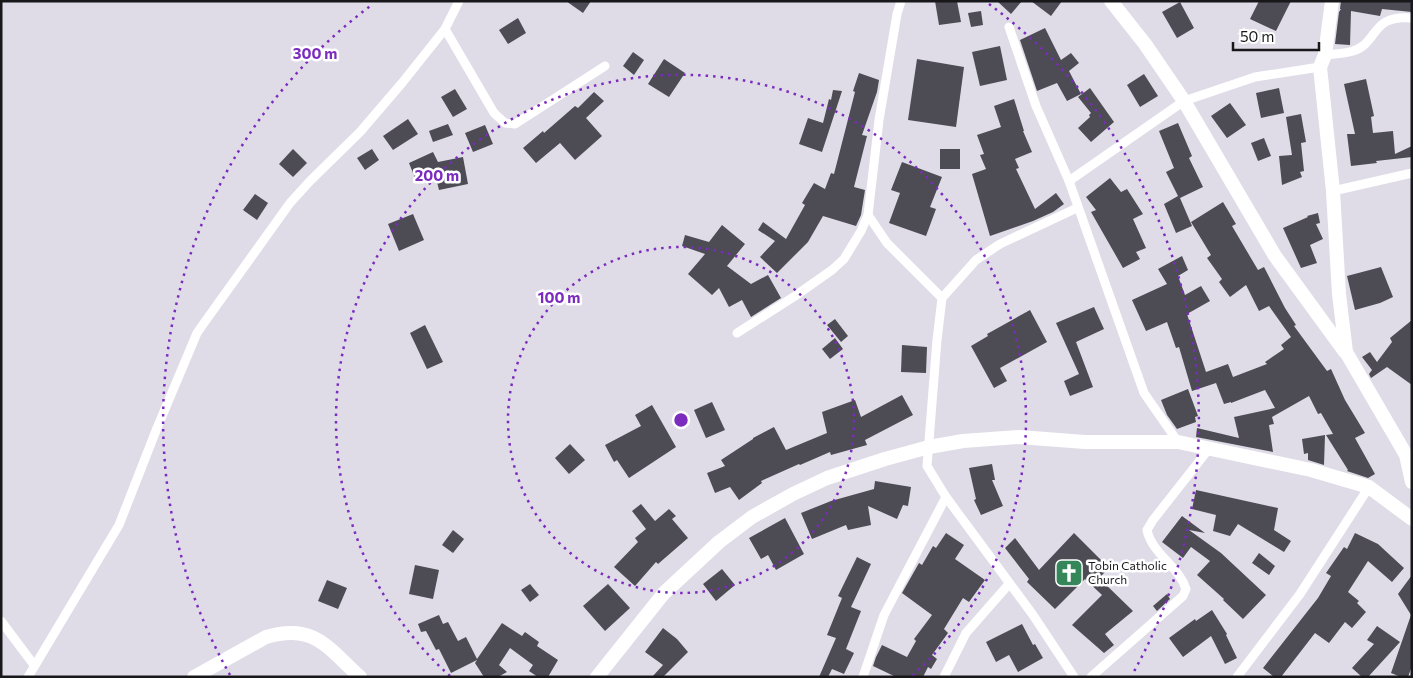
<svg xmlns="http://www.w3.org/2000/svg" width="1413" height="678" viewBox="0 0 1413 678" font-family="Commissioner,sans-serif">
  <style>
    .building { fill: #4d4b54 }
    .lines { fill: none; stroke-linecap: round; stroke-linejoin: round }
    .street { stroke: #fff; stroke-width: 9 }
    .secondary { stroke: #fff; stroke-width: 14 }
    .ring { fill: none; stroke: #7b2cbf; stroke-width: 2.5; stroke-dasharray: 2.5 5 }
    .labels { text-anchor: middle; stroke-width: 5; stroke-linejoin: round; paint-order: stroke }
    .poi-label { font-size: 12px; fill: #18171a; stroke: #fff; text-anchor: start }
    .centre { fill: #7b2cbf; stroke: #fff; stroke-width: 2.5 }
    .ring-label { font-size: 15px; text-anchor: middle; font-weight: bold; fill: #7b2cbf; stroke: #fff; stroke-width: 5; stroke-linejoin: round; paint-order: stroke }
  </style>
  <rect width="100%" height="100%" fill="#dfdce8"/>
  <!-- building -->
  <g class="building">
    <path d="M566 1H591L583 13Z"/>
    <path d="M935 1H957L961 22 939 25Z"/>
    <path d="M997 1H1022L1011 14Z"/>
    <path d="M1031 1H1062L1051 16Z"/>
    <path d="M1259 1H1291L1276 31 1250 19Z"/>
    <path d="M1341 1H1412V12L1382 9 1380 16 1351 11 1350 45 1335 44 1339 12 1341 9H1340Z"/>
    <path d="M1180 2 1194 28 1177 38 1162 12Z"/>
    <path d="M981 11 983 25 971 27 968 13Z"/>
    <path d="M518 18 526 33 508 44 499 30Z"/>
    <path d="M1045 28 1061 60 1071 53 1079 63 1069 71 1081 94 1067 101 1057 83 1037 91 1020 40Z"/>
    <path d="M1000 46 1007 80 980 86 972 52Z"/>
    <path d="M633 52 644 60 634 75 623 66Z"/>
    <path d="M664 59 685 73 669 97 648 84Z"/>
    <path d="M917 59 964 67 956 127 908 120Z"/>
    <path d="M859 73 879 80 877 92 862 135 867 136 854 187 865 190 861 215 856 226 823 216 808 242 777 273 760 257 775 241 758 230 763 222 786 239 805 205 802 203 814 183 825 189 831 173 834 174 855 92 853 91Z"/>
    <path d="M1144 74 1158 96 1140 107 1127 85Z"/>
    <path d="M1366 79 1374 116 1371 117 1373 133 1393 131 1395 154 1412 146V157L1376 161 1377 163 1351 166 1347 134H1355L1344 84Z"/>
    <path d="M1090 88 1114 122 1091 142 1078 128 1090 117 1089 115 1091 113 1078 97Z"/>
    <path d="M1279 88 1284 113 1261 118 1256 93Z"/>
    <path d="M455 89 467 109 453 117 441 97Z"/>
    <path d="M833 90 842 91 822 152 799 144 808 118 823 123 829 99 831 100Z"/>
    <path d="M594 92 604 101 586 118 602 136 575 160 560 143 536 163 523 148 543 131 544 133 575 106 578 108Z"/>
    <path d="M1014 99 1024 131H1023L1032 152 1015 159 1019 168 1016 169 1035 209 1056 193 1064 204 1053 212 1033 221 990 236 972 174 986 169 980 155 984 154 977 135 1001 127 994 106Z"/>
    <path d="M1230 103 1246 125 1227 138 1211 116Z"/>
    <path d="M1301 114 1306 142 1301 143 1304 171 1300 172 1302 177 1282 185 1279 156 1292 155 1286 117Z"/>
    <path d="M408 119 418 134 393 150 383 136Z"/>
    <path d="M1178 123 1192 156 1189 158 1203 187 1180 198 1192 226 1176 233 1164 204 1178 196 1166 172 1174 168 1159 131Z"/>
    <path d="M448 124 453 135 433 142 429 131Z"/>
    <path d="M485 125 493 144 473 152 465 133Z"/>
    <path d="M1264 138 1271 156 1258 161 1251 143Z"/>
    <path d="M293 149 307 163 293 177 279 164Z"/>
    <path d="M372 149 379 160 365 170 357 158Z"/>
    <rect x="940" y="149" width="20" height="20"/>
    <path d="M433 152 438 162 463 157 468 184 439 190 434 170 415 178 409 163Z"/>
    <path d="M902 162 942 177 930 207 936 209 926 236 889 223 900 193 891 190Z"/>
    <path d="M1110 178 1121 192 1127 189 1143 214 1133 219 1146 248 1136 252 1140 259 1123 268 1091 212 1096 210 1086 197Z"/>
    <path d="M255 194 268 203 257 220 243 210Z"/>
    <path d="M1223 202 1236 224 1232 226 1258 270 1264 267 1285 308 1296 325 1294 326 1327 371 1331 369 1345 400 1365 433 1355 438 1375 474 1368 478 1347 471 1348 470 1326 435 1333 434 1321 413 1318 414 1309 396 1272 417 1274 424 1269 425 1273 452 1196 437 1197 428 1239 438 1234 417 1275 408 1265 390 1231 403V402L1224 404 1216 383 1192 391 1179 347 1176 348 1167 322 1146 331 1132 300 1167 284 1158 269 1182 256 1188 270 1178 276 1185 295 1201 286 1210 301 1187 314 1206 372 1228 364 1233 377 1267 364 1265 362 1284 349 1281 345 1291 337 1269 306 1259 311 1246 285 1230 297 1219 282 1222 279 1207 258 1211 255 1191 222Z"/>
    <path d="M1318 213 1320 223 1316 224 1323 239 1310 245 1317 263 1301 268 1283 228 1308 217 1307 216Z"/>
    <path d="M413 214 424 240 399 251 388 224Z"/>
    <path d="M722 225 745 244 727 266 751 284 768 275 781 298 751 317 742 300 729 307 719 288 712 295 688 274 705 254 682 246 685 235 709 242Z"/>
    <path d="M1381 267 1393 297 1380 303 1355 310 1347 276Z"/>
    <path d="M1094 307 1104 329 1076 342 1093 387 1070 396 1064 381 1079 374 1056 323Z"/>
    <path d="M1030 310 1047 342 1000 368 1007 381 994 388 971 346 988 336 987 334Z"/>
    <path d="M835 319 848 336 841 342 827 325Z"/>
    <path d="M1412 320V385L1387 367 1371 378 1369 374 1372 370 1362 357 1370 352 1377 362 1392 342 1390 338Z"/>
    <path d="M425 325 443 362 427 369 410 333Z"/>
    <path d="M835 338 843 349 830 359 822 349Z"/>
    <path d="M902 345 927 347 926 373 901 372Z"/>
    <path d="M1188 389 1198 416 1195 417 1196 422 1177 429 1167 415 1161 400Z"/>
    <path d="M902 395 913 415 865 440 867 445 831 455 830 452 800 465 799 464 761 481 762 483 739 500 730 487 715 493 707 473 725 466 721 460 753 439V438L774 427 786 450 827 433 822 412 855 400 861 417Z"/>
    <path d="M712 402 725 430 706 438 694 410Z"/>
    <path d="M652 405 676 447 629 478 617 460 614 462 605 445 641 426 635 415Z"/>
    <path d="M1325 435 1324 465 1308 460V453L1304 454 1302 439Z"/>
    <path d="M570 444 585 460 569 474 555 458Z"/>
    <path d="M992 464 995 480H992L1003 506 981 515 974 500 976 499 969 468Z"/>
    <path d="M875 481 911 487 908 506 903 505 897 519 868 506 871 525 848 530 846 525 812 539 801 513 831 501 874 489Z"/>
    <path d="M1196 490 1278 508 1274 530 1291 541 1284 552 1238 524 1230 536 1213 531 1216 515 1192 509Z"/>
    <path d="M641 504 655 521 669 509 676 516 672 519 688 538 658 564 656 562 635 586 614 567 638 542 635 538 646 529 632 511Z"/>
    <path d="M1182 516 1205 533 1189 530 1221 553 1266 595 1243 619 1223 600 1224 599 1197 575 1210 561 1191 547 1183 558 1162 542Z"/>
    <path d="M785 518 804 554 776 570 768 555 761 559 749 538Z"/>
    <path d="M453 530 464 539 453 553 442 545Z"/>
    <path d="M946 533 964 545 955 559 985 580 969 602 963 598 944 629 948 633 932 655 937 659 931 669 928 667 923 677H896L873 666 876 657 882 645 907 657 916 641 914 639 932 615 902 593 919 563 922 565 933 546 936 548Z"/>
    <path d="M1074 533 1109 568 1099 578 1133 611 1105 634 1114 645 1104 653 1072 625 1102 595 1085 579 1055 609 1027 582 1029 579 1005 548 1015 538 1039 570Z"/>
    <path d="M1355 533 1378 544 1404 568 1392 582 1368 561 1348 592 1359 601 1357 603 1366 612 1352 628 1345 622 1329 643 1315 633 1281 677H1274L1263 668 1318 598 1331 576 1326 573 1344 547 1347 549Z"/>
    <path d="M1259 553 1275 566 1269 575 1252 563Z"/>
    <path d="M857 557 871 564 851 607 861 611 846 649 854 653 844 674 832 669 828 677H819L836 638 827 635 842 598 838 596Z"/>
    <path d="M415 565 439 570 433 599 409 594Z"/>
    <path d="M722 569 735 585 716 601 703 584Z"/>
    <path d="M1412 575V666L1408 677H1401L1391 673 1411 615 1398 594Z"/>
    <path d="M327 580 347 588 338 609 318 601Z"/>
    <path d="M530 584 539 595 530 602 521 590Z"/>
    <path d="M608 584 630 608 605 631 583 606Z"/>
    <path d="M1167 594 1170 599 1157 611 1153 606Z"/>
    <path d="M1212 610 1227 634 1226 635 1237 658 1225 664 1211 636 1183 657 1169 638 1195 619 1196 621Z"/>
    <path d="M439 615 443 624 448 622 458 641 466 637 477 659 502 623 522 636 525 632 539 642 537 646 558 660 548 677H538L529 671 533 665 510 648 499 665 507 672 498 677H484L475 663 477 660 451 673 439 649 436 650 426 631 421 632 418 624Z"/>
    <path d="M1022 624 1033 645 1035 644 1043 658 1018 672 1009 655 996 662 986 642Z"/>
    <path d="M1377 626 1400 642 1368 677H1362L1352 668 1374 644 1367 640Z"/>
    <path d="M663 628 677 639 688 652 663 677H652L663 665 645 652Z"/>
  </g>
  <g class="lines">
    <!-- street -->
    <g class="street">
      <path d="M1009 27 1036 106 1069 181 1144 393 1178 442"/>
      <path d="M445 29 494 113 505 123 515 124 605 66"/>
      <path d="M1325 55C1333 54 1344 54 1353 51 1379 43 1370 14 1412 18"/>
      <path d="M1069 181 1184 101 1255 77 1320 67"/>
      <path d="M1333 191 1412 173"/>
      <path d="M868 215 887 243 942 298"/>
      <path d="M737 333 795 296 832 270 844 259 861 231 868 215 879 120 897 14 901 1"/>
      <path d="M1 621 34 665"/>
      <path d="M28 677 119 525 157 428 197 333 204 323 290 203 310 181 360 132 402 83 445 29 459 1"/>
      <path d="M863 677 884 615 946 497"/>
      <path d="M944 677 966 633 1009 584"/>
      <path d="M1074 677 1033 615 946 497 927 466 937 340 942 298 976 260 1000 244 1077 208"/>
      <path d="M1091 677 1183 596 1186 589C1179 566 1152 554 1147 530L1153 520 1208 450"/>
      <path d="M1237 677 1300 594 1369 487"/>
    </g>
    <!-- secondary -->
    <g class="secondary">
      <path d="M1111 1 1145 44 1184 101 1275 256 1345 352"/>
      <path d="M1332 1 1325 55 1320 67 1333 191 1339 294 1346 352 1406 455 1412 482"/>
      <path d="M194 677 266 637C314 623 327 647 360 677"/>
      <path d="M597 677 664 593 719 542 752 517 793 494 827 478 885 459 929 447 963 441 1019 437 1085 442H1178L1311 470 1369 487 1412 519"/>
    </g>
  </g>
  <!-- distance rings -->
  <g class="ring">
    <circle cx="681" cy="420" r="173"/>
    <path d="M450 676A345 345 0 1 1 912 676"/>
    <path d="M230 675A518 518 0 0 1 373 4M989 4A518 518 0 0 1 1132 675"/>
  </g>
  <!-- icons -->
  <defs>
    <symbol id="church-square" viewBox="-11 -11 22 22"><rect x="-9" y="-9" width="18" height="18" rx="4" fill="#358759" stroke="#fff"/><path d="M-1.2-6h2.4v3.5h3.3v2.4h-3.3V6h-2.4V-.1h-3.3v-2.4h3.3Z" fill="#fff"/></symbol>
  </defs>
  <g fill-rule="evenodd">
    <use href="#church-square" x="1053" y="557" width="32" height="32"/>
  </g>
  <g class="labels">
    <!-- poi labels -->
    <g class="poi-label">
      <text x="1088" y="570">Tobin Catholic<tspan x="1088" dy="14">Church</tspan></text>
    </g>
  </g>
  <circle cx="681" cy="420" r="8" class="centre"/>
  <g class="ring-label">
    <text x="315" y="59">300 m</text>
    <text x="437" y="181">200 m</text>
    <text x="559" y="303">100 m</text>
  </g>
  <!-- border -->
  <rect width="1413" height="678" fill="none" stroke="#18171a" stroke-width="5"/>
  <!-- scale -->
  <path d="M1233 42v8h86v-8" fill="none" stroke="#18171a" stroke-width="2.5"/>
  <text x="1240" y="42" font-size="15" fill="#18171a" stroke="#ffffff" stroke-width="4" paint-order="stroke">50 m</text>
</svg>
